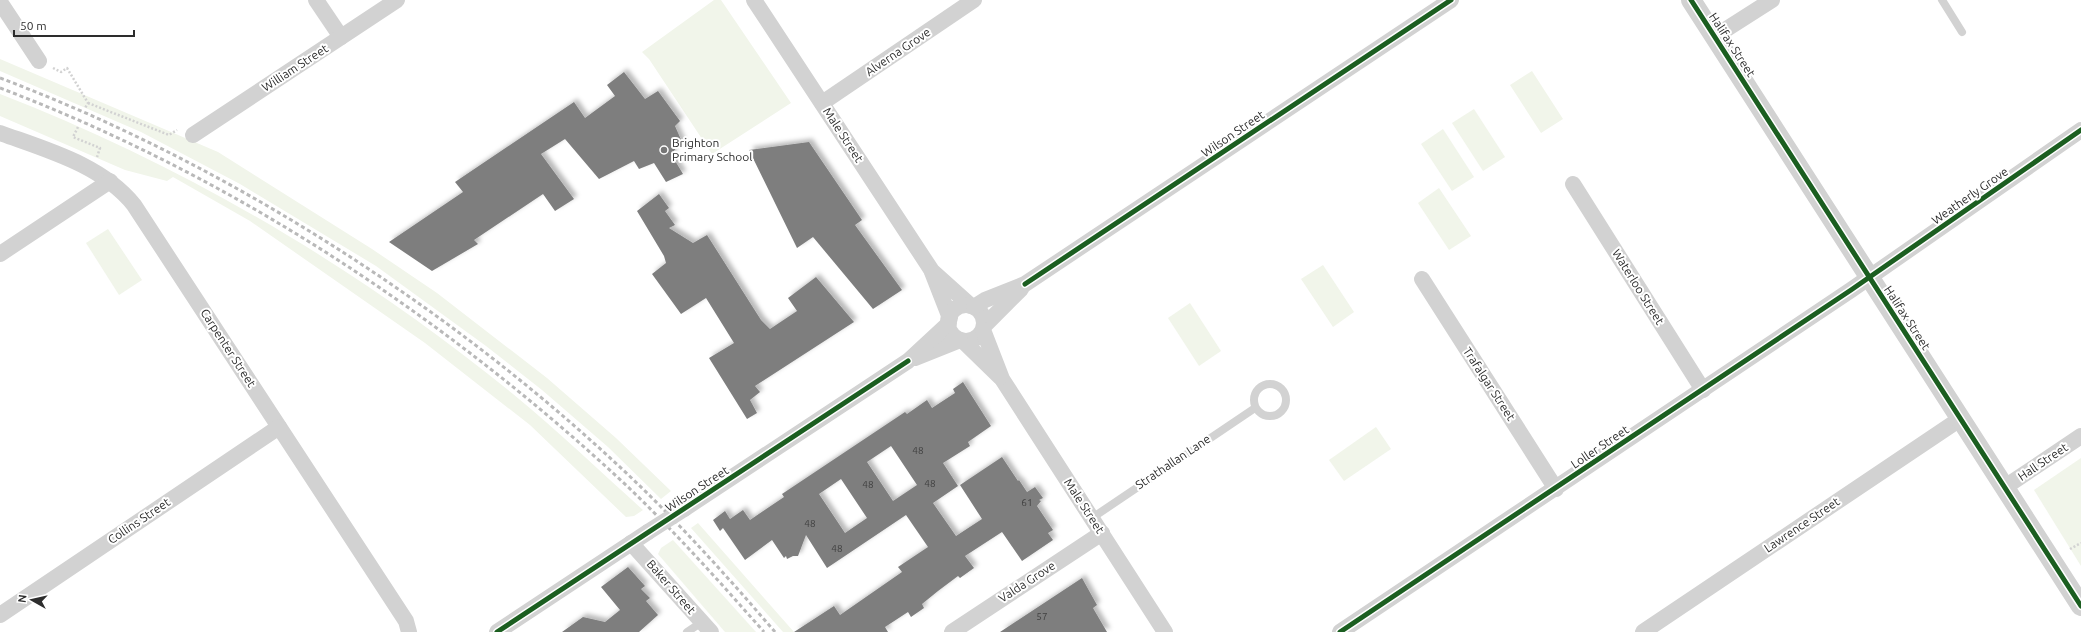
<svg xmlns="http://www.w3.org/2000/svg" width="2081" height="632" viewBox="0 0 2081 632" font-family="Ubuntu,sans-serif">
  <style>
    .green { fill: #f1f5ea }
    .building { fill: #7e7e7e; fill-rule: evenodd; filter: url(#shadow) }
    .lines { fill: none; stroke-linecap: round; stroke-linejoin: round }
    .path { stroke: #d2d2d2; stroke-width: 2.5; stroke-dasharray: 2 2; stroke-linecap: butt }
    .service { stroke: #d2d2d2; stroke-width: 8 }
    .minor { stroke: #d2d2d2; stroke-width: 16 }
    .tertiary { stroke: #d2d2d2; stroke-width: 20 }
    .rail { stroke: #b9b9b9; stroke-width: 3; stroke-dasharray: 4 3; stroke-linecap: butt }
    .minor-bridge { stroke: #d2d2d2; stroke-width: 16 }
    .cycleway-casing { stroke: #fff; stroke-width: 8 }
    .cycleway { stroke: #1b5e20; stroke-width: 5 }
    .poi-dot { fill: #767676; stroke: #fff; stroke-width: 1.5 }
    .labels { text-anchor: middle; stroke-width: 4; stroke-linejoin: round; paint-order: stroke }
    .number-label { font-size: 10px; fill: #414141 }
    .street-label { font-size: 12px; fill: #2d2d2d; stroke: #fff }
    .poi-label { font-size: 12px; fill: #2d2d2d; stroke: #fff; text-anchor: start }
  </style>
  <defs>
    <filter id="shadow"><feDropShadow dx="3.5" dy="-3.5" stdDeviation="2" flood-color="#0004"/></filter>
  </defs>
  <rect width="100%" height="100%" fill="#fff"/>
  <!-- green -->
  <g class="green">
    <path d="M714 0H721L791 103 712 154 649 59 642 52Z"/>
    <path d="M0 59 218 152 372 249 437 293 547 378 616 438 671 491 661 499 608 447 542 390 486 346 376 266 240 184 141 132 0 71Z"/>
    <path d="M1532 71 1563 119 1541 133 1510 85Z"/>
    <path d="M0 94C184 165 360 269 513 394 558 431 600 471 643 510L634 516 626 517 530 425 425 343 250 221 173 177 167 181 125 170 0 116Z"/>
    <path d="M1474 109 1505 157 1483 171 1452 123Z"/>
    <path d="M1443 129 1474 177 1452 191 1421 144Z"/>
    <path d="M1439 188 1471 236 1449 250 1418 203Z"/>
    <path d="M108 229 142 280 119 295 86 243Z"/>
    <path d="M1323 265 1354 312 1333 327 1301 279Z"/>
    <path d="M1190 303 1221 351 1199 366 1168 318Z"/>
    <path d="M1376 427 1391 449 1344 481 1329 460Z"/>
    <path d="M2081 458V566L2034 490Z"/>
    <path d="M698 523 794 632H783L691 528Z"/>
    <path d="M673 540 756 632H725L658 554 661 548Z"/>
  </g>
  <!-- building -->
  <g class="building">
    <path d="M624 72 645 99 658 91 680 121 675 126 682 142 671 154 683 174 666 182 654 163 639 169 634 161 599 179 565 139 541 154 574 199 555 211 543 194 474 240 478 244 432 271 389 242 463 192 455 182 574 102 585 118 615 96 607 85Z"/>
    <path d="M809 142 862 220 855 225 902 290 873 309 813 237 797 248 749 150Z"/>
    <path d="M659 194 669 208 665 211 675 225 669 228 693 243 707 235 761 320 770 329 797 311 788 298 816 277 854 322 755 386 760 392 750 400 757 413 747 419 709 358 734 343 706 298 681 314 652 274 666 263 664 256 637 211Z"/>
    <path d="M963 382 991 426 968 442 970 446 943 463 958 486 933 503 956 536 982 519 960 485 1002 457 1018 481 1019 480 1027 492 1035 487 1043 498 1039 500 1041 501 1037 506 1053 530 1048 533 1053 540 1022 561 1002 532 965 556 974 568 960 578 958 576 938 591 922 604 924 608 911 617 908 612 885 627 888 632H794L834 606 840 615 902 572 898 567 928 547 906 515 827 568 806 535 798 556H793L787 559 786 556 784 558 772 540 745 560 723 528 720 531 713 520 725 511 730 519 743 510 750 520 784 497 782 494 905 412 907 414 927 400 932 408 955 393 953 389ZM891 446 917 485 893 501 867 462ZM841 479 867 518 845 533 819 494Z"/>
    <path d="M628 567 645 586 641 589 650 598 646 601 658 615 639 632H562L583 617 605 622 620 610 601 587Z"/>
    <path d="M1082 578 1097 605 1093 608 1107 632H1000Z"/>
  </g>
  <g class="lines">
    <!-- path -->
    <g class="path">
      <path d="M53 68 61 72 67 68 88 103 85 108"/>
      <path d="M88 103 169 135 177 130"/>
      <path d="M78 127 73 137 100 148 97 157"/>
      <path d="M2070 549 2081 543"/>
    </g>
    <!-- service -->
    <g class="service">
      <path d="M1942 0 1962 32"/>
      <circle cx="1270" cy="400" r="16"/>
      <path d="M1092 518 1255 408"/>
      <path d="M687 632 702 622"/>
    </g>
    <!-- minor -->
    <g class="minor">
      <path d="M316 0 341 37"/>
      <path d="M754 0 932 271 971 306"/>
      <path d="M0 2 39 61"/>
      <path d="M1714 37 1772 0"/>
      <path d="M822 103 974 0"/>
      <path d="M0 133C47 150 102 165 134 205L406 621 409 632"/>
      <path d="M193 135 397 0"/>
      <path d="M1573 184 1703 390"/>
      <path d="M0 254 110 181"/>
      <path d="M932 272 950 318"/>
      <path d="M1422 279 1556 489"/>
      <circle cx="966" cy="323" r="18"/>
      <path d="M974 307 985 300 1025 284 1451 0"/>
      <path d="M984 326 1021 289"/>
      <path d="M983 330 1002 379 1165 632"/>
      <path d="M963 341 1000 377"/>
      <path d="M915 358 960 340"/>
      <path d="M2005 487 2081 436"/>
      <path d="M684 509 908 361 949 323"/>
      <path d="M631 543 711 632"/>
      <path d="M0 615 279 427"/>
      <path d="M497 632 648 532"/>
      <path d="M952 632 1102 533"/>
      <path d="M1340 632 1851 290 2081 130"/>
      <path d="M1643 632 1960 419"/>
    </g>
    <!-- tertiary -->
    <path class="tertiary" d="M1691 0 2081 606"/>
    <!-- rail -->
    <g class="rail">
      <path d="M0 78C232 165 466 317 644 490 690 535 733 583 775 632"/>
      <path d="M0 88C232 176 446 317 627 486 675 532 720 582 764 632"/>
    </g>
    <!-- minor-bridge -->
    <path class="minor-bridge" d="M648 532 684 509"/>
    <defs>
      <g id="cycleway">
        <path d="M1691 0 2081 606"/>
        <path d="M1025 284 1451 0"/>
        <path d="M497 632 908 361"/>
        <path d="M1340 632 1851 290 2081 130"/>
      </g>
    </defs>
    <!-- cycleway casing -->
    <use href="#cycleway" class="cycleway-casing"/>
    <!-- cycleway -->
    <use href="#cycleway" class="cycleway"/>
  </g>
  <!-- markers -->
  <circle class="poi-dot" cx="664" cy="150" r="4"/>
  <g class="labels">
    <!-- number labels -->
    <g class="number-label">
      <text x="918" y="454">48</text>
      <text x="930" y="487">48</text>
      <text x="868" y="488">48</text>
      <text x="1027" y="506">61</text>
      <text x="810" y="527">48</text>
      <text x="837" y="552">48</text>
      <text x="1042" y="620">57</text>
    </g>
    <!-- street labels -->
    <g class="street-label">
      <text transform="translate(1732 45) rotate(57)" y="4">Halifax Street</text>
      <text transform="translate(898 52) rotate(-34)" y="4">Alverna Grove</text>
      <text transform="translate(295 68) rotate(-33)" y="4">William Street</text>
      <text transform="translate(1233 134) rotate(-34)" y="4">Wilson Street</text>
      <text transform="translate(843 135) rotate(57)" y="4">Male Street</text>
      <text transform="translate(1970 196) rotate(-35)" y="4">Weatherly Grove</text>
      <text transform="translate(1638 287) rotate(58)" y="4">Waterloo Street</text>
      <text transform="translate(1907 318) rotate(57)" y="4">Halifax Street</text>
      <text transform="translate(228 348) rotate(57)" y="4">Carpenter Street</text>
      <text transform="translate(1489 384) rotate(57)" y="4">Trafalgar Street</text>
      <text transform="translate(1600 447) rotate(-34)" y="4">Loller Street</text>
      <text transform="translate(1173 462) rotate(-34)" y="4">Strathallan Lane</text>
      <text transform="translate(2043 462) rotate(-34)" y="4">Hall Street</text>
      <text transform="translate(697 489) rotate(-33)" y="4">Wilson Street</text>
      <text transform="translate(1084 506) rotate(57)" y="4">Male Street</text>
      <text transform="translate(139 521) rotate(-34)" y="4">Collins Street</text>
      <text transform="translate(1802 525) rotate(-34)" y="4">Lawrence Street</text>
      <text transform="translate(1027 582) rotate(-33)" y="4">Valda Grove</text>
      <text transform="translate(671 587) rotate(49)" y="4">Baker Street</text>
    </g>
    <!-- poi labels -->
    <g class="poi-label">
      <text x="672" y="147">Brighton<tspan x="672" dy="14">Primary School</tspan></text>
    </g>
  </g>
  <!-- north arrow -->
  <g transform="translate(32 600) rotate(278)" stroke="#ffffff" stroke-width="3" paint-order="stroke">
  <path d="M0-3L7 15L0 10L-7 15Z" fill="#2d2d2d"/>
  <text y="-6" font-size="11" font-weight="bold" text-anchor="middle" fill="#2d2d2d">N</text>
  </g>
  <!-- scale -->
  <path d="M14 30v6h120v-6" fill="none" stroke="#2d2d2d" stroke-width="2"/>
  <text x="20" y="30" font-size="12" fill="#2d2d2d" stroke="#ffffff" stroke-width="3" paint-order="stroke">50 m</text>
</svg>
